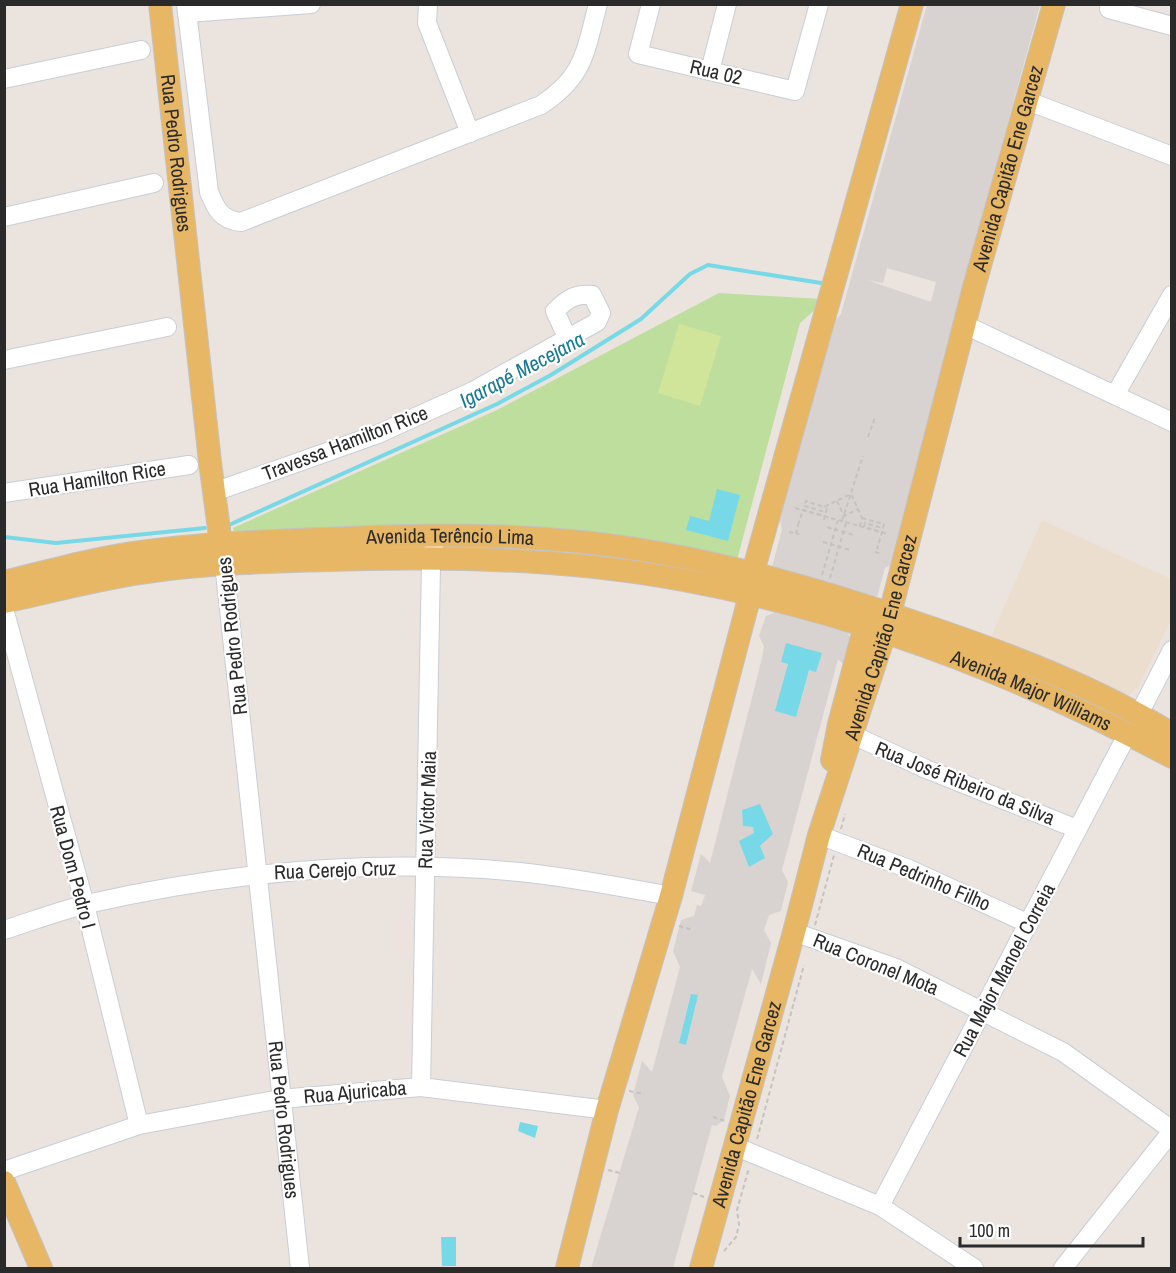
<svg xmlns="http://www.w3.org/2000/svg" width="1176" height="1273" viewBox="0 0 1176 1273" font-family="'Archivo Narrow',sans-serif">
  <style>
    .education { fill: #ecdece }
    .green { fill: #bdde9d }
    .pitch { fill: #d0e599 }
    .plaza { fill: #d8d3d0; fill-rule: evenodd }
    .water { fill: #77d9e7 }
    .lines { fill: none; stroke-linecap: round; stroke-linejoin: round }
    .stream { stroke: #77d9e7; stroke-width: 4 }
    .minor-casing { stroke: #c8ced7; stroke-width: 20 }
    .major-casing { stroke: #c3c3c3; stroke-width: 24 }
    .path { stroke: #c3c3c3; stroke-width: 2; stroke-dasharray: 4.5 3; stroke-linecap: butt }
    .minor { stroke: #fff; stroke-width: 18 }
    .major { stroke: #e8b766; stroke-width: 22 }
    .path-bridge { stroke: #c3c3c3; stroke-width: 2; stroke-dasharray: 4.5 3; stroke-linecap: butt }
    .labels { text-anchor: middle; stroke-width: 4.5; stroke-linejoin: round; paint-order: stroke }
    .street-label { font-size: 20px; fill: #2a2a2a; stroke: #fff }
    .water-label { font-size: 21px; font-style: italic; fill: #167a92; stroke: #fff }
  </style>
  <rect width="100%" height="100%" fill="#ebe3dd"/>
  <!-- education -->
  <path class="education" d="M1042 520 1171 579V620L1138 688 1128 695 1117 694 991 637Z"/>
  <!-- green -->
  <path class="green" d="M719 293 821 299 820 305 800 323 737 560 235 533 233 528 497 410Z"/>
  <!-- pitch -->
  <path class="pitch" d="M679 324 721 336 700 406 658 393Z"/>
  <!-- plaza -->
  <g class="plaza">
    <path d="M927 5H1040L943 360 944 372 891 565 885 568 877 597 772 567 782 530 779 515 836 320 841 314ZM887 268 936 282 931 302 867 280 883 283Z"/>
    <path d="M776 612 848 633 853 644 847 668 838 659 782 870 788 882 781 911 769 915 764 930 771 943 761 984 752 969 722 1077 730 1096 724 1120 716 1126 712 1125 673 1268H591L639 1107 633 1095 642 1061 652 1072 680 967 673 951 681 920 694 916 697 905 701 906 705 895 691 891 701 854 710 863 762 658 764 646 759 636 766 616Z"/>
  </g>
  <!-- water -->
  <g class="water">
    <path d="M717 489 740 495 728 541 686 530 690 516 709 521Z"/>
    <path d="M786 643 822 653 816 672 809 670 796 717 775 711 788 664 781 662Z"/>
    <path d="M760 804 773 834 760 846 765 858 749 867 739 841 754 833 753 827 743 826 742 810Z"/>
    <path d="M691 994 698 995 686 1045 679 1043Z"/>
    <path d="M520 1122 538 1126 535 1138 518 1131Z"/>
    <path d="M441 1237H456V1266H442Z"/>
  </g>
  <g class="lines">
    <!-- stream -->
    <g class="stream">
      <path d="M229 525 497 404 551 375 641 319 690 274 708 265 821 283"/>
      <path d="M4 537 56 543 205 528"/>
    </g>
    <defs>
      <g id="minor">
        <path d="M186 4 209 192C216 209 221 220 241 222L541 105C585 76 585 52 598 4"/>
        <path d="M428 4 427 23 470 133"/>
        <path d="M651 4 638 54 795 91 819 4"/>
        <path d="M1110 4 1109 9 1172 26"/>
        <path d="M187 13 311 4"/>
        <path d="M710 71 727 4"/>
        <path d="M4 79 141 50"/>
        <path d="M1028 101 1172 156"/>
        <path d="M4 217 154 183"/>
        <path d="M965 325 1172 422"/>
        <path d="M4 360 167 327"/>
        <path d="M1115 395 1172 295"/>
        <path d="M214 492 378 434 473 391 597 322 601 313 592 295C576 293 567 299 555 311L567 337"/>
        <path d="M4 493 189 465"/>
        <path id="s1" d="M224 563 300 1268"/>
        <path d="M4 609 85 905 139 1125"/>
        <path d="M1139 714 1172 650"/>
        <path d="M853 735 926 769 1077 829"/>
        <path d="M819 835 909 869 1029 924"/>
        <path d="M4 930C32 921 59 911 87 904 228 872 374 858 519 872 570 877 621 887 671 896"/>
        <path d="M794 932 896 968 1063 1052 1172 1130"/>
        <path d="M421 1087 431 564 434 546"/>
        <path d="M734 1146 880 1206 974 1268"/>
        <path d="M4 1171 139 1125 280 1099 421 1087 607 1110"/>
        <path d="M880 1206 1128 733"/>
        <path d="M1063 1268 1172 1131"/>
      </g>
      <g id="major">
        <path id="s2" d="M160 4 210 462 223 559"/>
        <path id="s3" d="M4 582C49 571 95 558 141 552 209 542 277 541 346 538 450 533 557 534 660 553 750 569 837 595 923 625 1009 654 1094 686 1172 734"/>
        <path id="s4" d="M4 602C50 592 95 580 141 573 203 563 265 562 328 560 439 556 550 558 660 576 839 606 1012 671 1172 757"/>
        <path d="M832 760 839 724 868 614"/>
        <path d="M4 1182 41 1268"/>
        <path d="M567 1268 607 1110 671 896 750 595 753 572 912 4"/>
        <path id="s5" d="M701 1268 794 932 819 835 885 633 974 287 1054 4"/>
      </g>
    </defs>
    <!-- minor casing -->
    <use href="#minor" class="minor-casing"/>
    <!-- major casing -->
    <use href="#major" class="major-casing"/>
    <!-- path -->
    <g class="path">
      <path d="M868 437 875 417"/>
      <path d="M795 508 888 534"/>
      <path d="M842 521 863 456"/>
      <path d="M827 527 854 535"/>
      <path d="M789 532 799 534"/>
      <path d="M796 534 798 525"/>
      <path d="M823 542 850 550"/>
      <path d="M875 552 882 554"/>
      <path d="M822 575 838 520"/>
      <path d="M830 578 846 523"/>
      <path d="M841 829 845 814"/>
      <path d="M815 925 834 855"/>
      <path d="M679 926 693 930"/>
      <path d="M629 1091 644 1094"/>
      <path d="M713 1117 725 1121"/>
      <path d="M757 1139 804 965"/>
      <path d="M608 1170 620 1173"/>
      <path d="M693 1193 704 1197"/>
      <path d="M724 1251 736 1237 739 1225 737 1210 749 1168"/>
    </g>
    <!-- minor -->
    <use href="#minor" class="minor"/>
    <!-- major -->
    <use href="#major" class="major"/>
    <!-- path-bridge -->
    <g class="path-bridge">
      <path d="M837 501 844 516 858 509"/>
      <path d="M862 518 884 524 883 528 865 523 864 527 882 532 877 549"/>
      <path d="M824 520 827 508 824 507"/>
      <path d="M798 525 803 510 821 515 822 511 804 506 806 501 824 507 851 494 862 518 859 530"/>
    </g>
  </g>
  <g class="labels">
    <!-- street labels -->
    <g class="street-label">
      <text transform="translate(716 72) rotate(13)" y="7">Rua 02</text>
      <text dy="7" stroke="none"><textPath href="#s2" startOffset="150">Rua Pedro Rodrigues</textPath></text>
      <text dy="7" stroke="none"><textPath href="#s5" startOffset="1142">Avenida Capitão Ene Garcez</textPath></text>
      <text transform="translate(345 443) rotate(-21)" y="7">Travessa Hamilton Rice</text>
      <text transform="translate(97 479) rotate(-9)" y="7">Rua Hamilton Rice</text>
      <text dy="7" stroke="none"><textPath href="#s3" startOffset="450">Avenida Terêncio Lima</textPath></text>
      <text transform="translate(232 636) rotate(-96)" y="7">Rua Pedro Rodrigues</text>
      <text dy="7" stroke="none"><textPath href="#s5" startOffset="656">Avenida Capitão Ene Garcez</textPath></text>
      <text dy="7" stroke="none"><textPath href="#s4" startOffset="1050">Avenida Major Williams</textPath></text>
      <text transform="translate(965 783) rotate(22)" y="7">Rua José Ribeiro da Silva</text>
      <text transform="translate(427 810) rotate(-88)" y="7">Rua Victor Maia</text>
      <text transform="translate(73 867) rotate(75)" y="7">Rua Dom Pedro I</text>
      <text transform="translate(335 870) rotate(-2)" y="7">Rua Cerejo Cruz</text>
      <text transform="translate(924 877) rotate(23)" y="7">Rua Pedrinho Filho</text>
      <text transform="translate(876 964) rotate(22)" y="7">Rua Coronel Mota</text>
      <text transform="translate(1004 970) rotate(-62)" y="7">Rua Major Manoel Correia</text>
      <text transform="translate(355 1092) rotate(-5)" y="7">Rua Ajuricaba</text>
      <text dy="7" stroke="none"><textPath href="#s5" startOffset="170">Avenida Capitão Ene Garcez</textPath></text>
      <text dy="7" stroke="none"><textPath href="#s1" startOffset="560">Rua Pedro Rodrigues</textPath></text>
    </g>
    <!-- water labels -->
    <g class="water-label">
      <text transform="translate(522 370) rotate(-28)" y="7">Igarapé Mecejana</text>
    </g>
  </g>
  <!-- border -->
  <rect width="1176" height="1273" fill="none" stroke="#2a2a2a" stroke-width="12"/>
  <!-- scale -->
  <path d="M960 1237v9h183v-9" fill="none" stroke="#2a2a2a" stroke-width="3"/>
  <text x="969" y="1237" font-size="18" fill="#2a2a2a" stroke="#ffffff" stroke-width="4.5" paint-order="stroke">100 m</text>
</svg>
